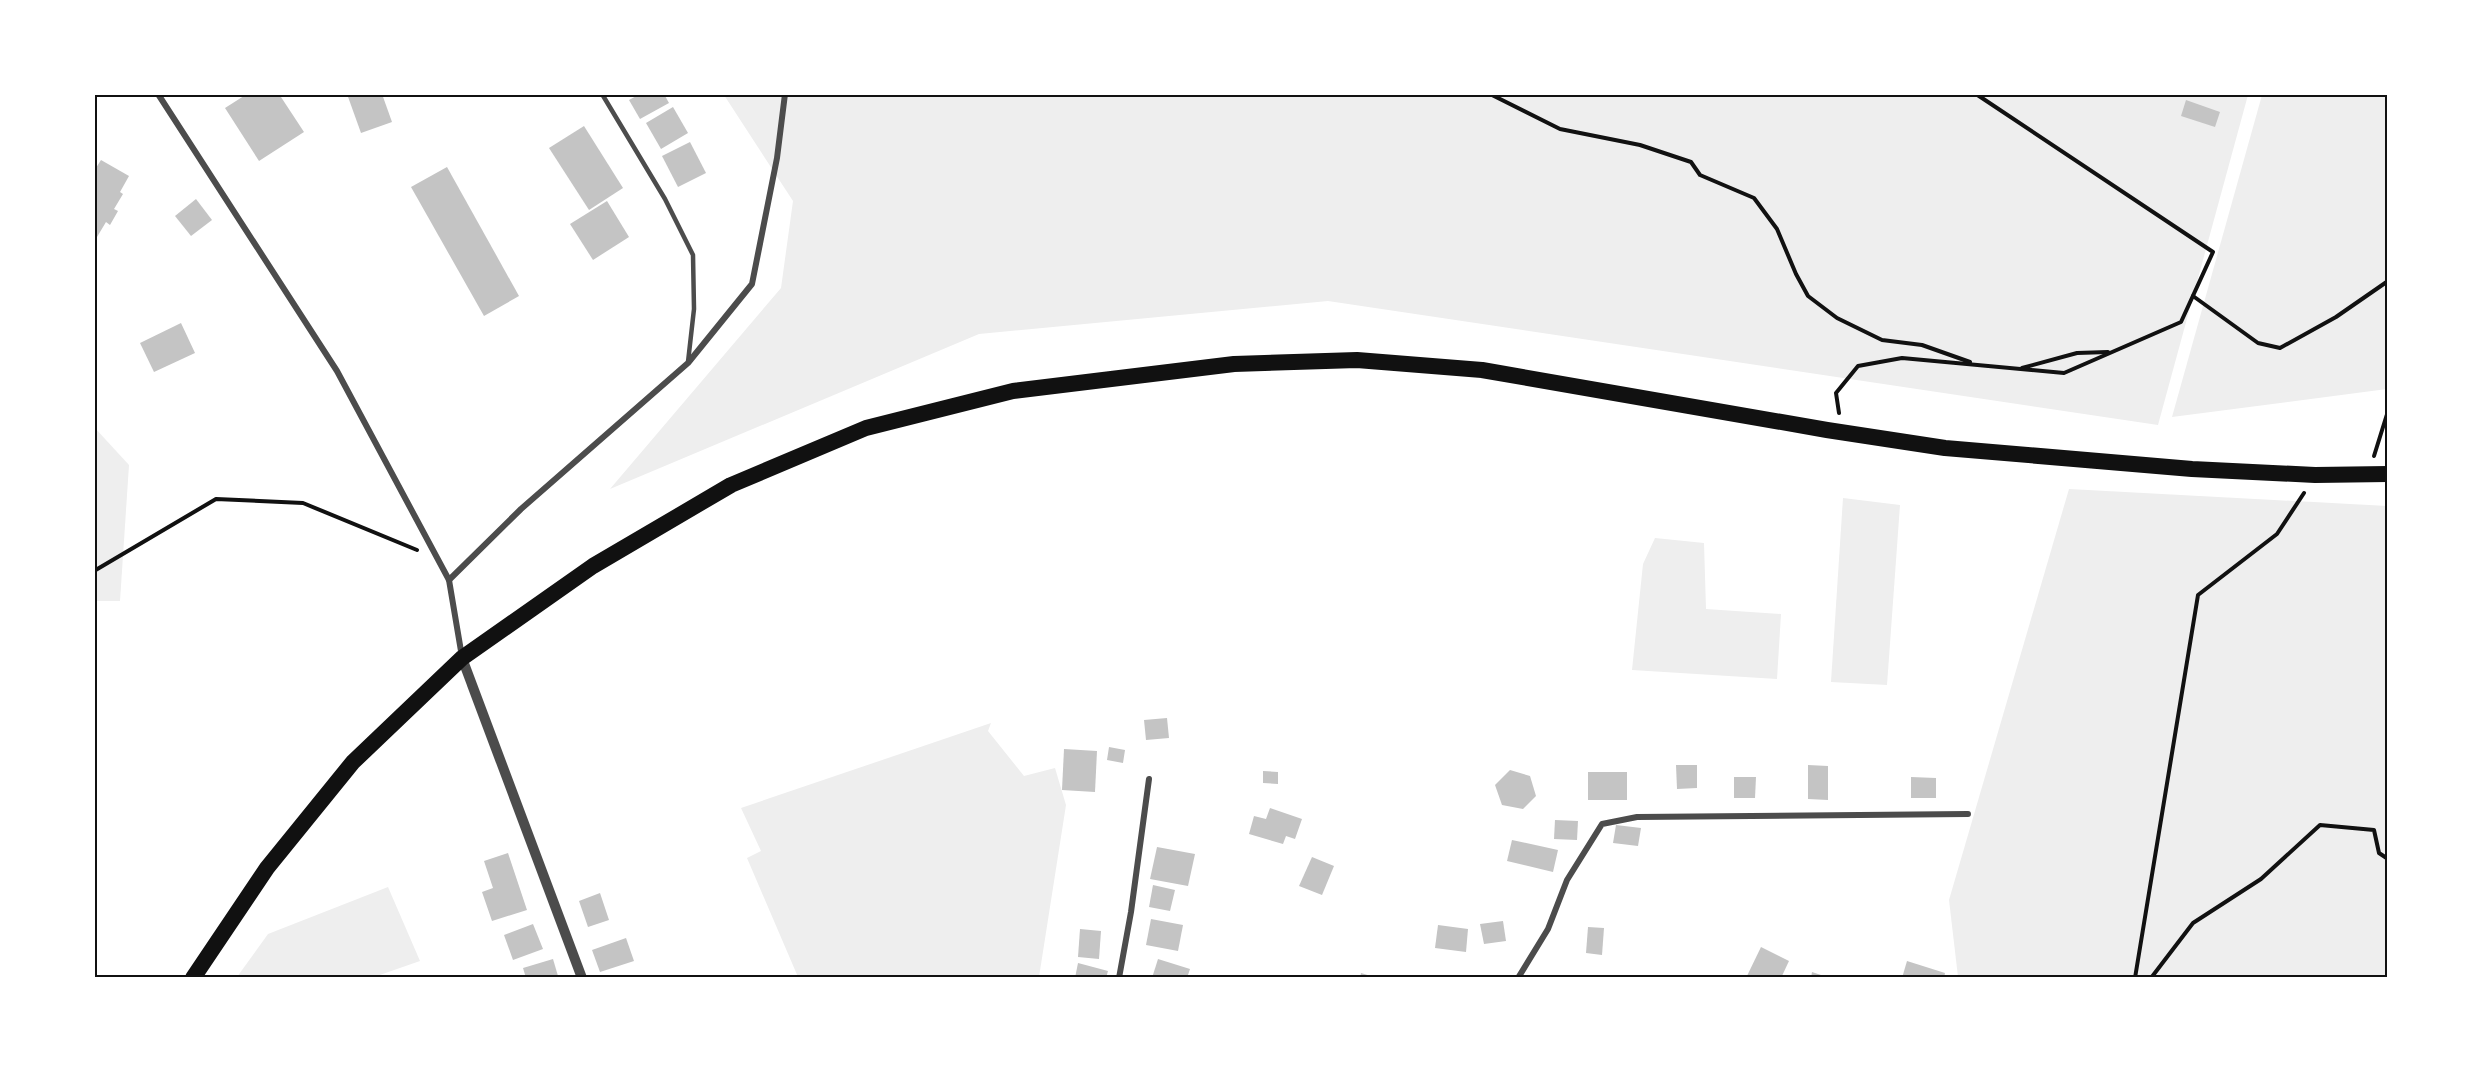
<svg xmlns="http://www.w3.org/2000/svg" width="2482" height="1072" viewBox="0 0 2482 1072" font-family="Montserrat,sans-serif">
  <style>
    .green { fill: #eee }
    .building { fill: #c4c4c4 }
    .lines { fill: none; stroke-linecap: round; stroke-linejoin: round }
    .path { stroke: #111; stroke-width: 4 }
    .service { stroke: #4c4c4c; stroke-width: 4.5 }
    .minor { stroke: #4c4c4c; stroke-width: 6 }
    .tertiary { stroke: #4c4c4c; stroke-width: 10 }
    .trunk { stroke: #111; stroke-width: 16 }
    .neatline { fill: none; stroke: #111; stroke-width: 2 }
  </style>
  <rect width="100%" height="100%" fill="#fff"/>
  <!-- green -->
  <g class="green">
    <path d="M724 95H2248L2158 425 1328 301 979 334 610 489 781 288 793 201Z"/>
    <path d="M2262 95H2387V389L2172 417Z"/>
    <path d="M94 427 129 465 120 601H95Z"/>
    <path d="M2069 489 2387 506V977H1958L1949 900Z"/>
    <path d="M1843 498 1900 505 1887 685 1831 682Z"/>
    <path d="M1655 538 1704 543 1706 609 1781 614 1777 679 1632 670 1643 564Z"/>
    <path d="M991 723 988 731 1024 776 1055 768 1066 805 1039 977H798L747 858 761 851 741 808Z"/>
    <path d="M388 887 420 961 374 977H237L268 934Z"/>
  </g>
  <!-- building -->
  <g class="building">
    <path d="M247 94H279L304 132 259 161 225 108Z"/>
    <path d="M347 94H382L392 122 361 133Z"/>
    <path d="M640 94H664L669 103 640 119 629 100Z"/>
    <path d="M2186 100 2220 112 2215 127 2181 116Z"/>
    <path d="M673 107 688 133 661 149 646 123Z"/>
    <path d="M584 126 623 188 589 210 549 148Z"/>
    <path d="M690 142 706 173 678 187 662 156Z"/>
    <path d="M101 160 129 176 120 192 123 194 114 209 118 211 110 225 106 222 94 242V171Z"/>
    <path d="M447 167 519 296 484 316 411 187Z"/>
    <path d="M196 199 212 220 191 236 175 216Z"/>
    <path d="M607 201 629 237 593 260 570 224Z"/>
    <path d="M181 323 195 353 154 372 140 343Z"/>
    <path d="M1167 718 1169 738 1146 740 1144 720Z"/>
    <path d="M1109 747 1125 750 1123 763 1107 760Z"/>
    <path d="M1064 749 1097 751 1095 792 1062 790Z"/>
    <path d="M1676 765H1697V788L1677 789Z"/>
    <path d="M1808 765 1828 766V800L1808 799Z"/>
    <path d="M1510 770 1530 776 1536 796 1523 809 1502 805 1495 785Z"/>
    <path d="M1263 771 1278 772V784L1263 783Z"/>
    <rect x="1588" y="772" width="39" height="28"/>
    <path d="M1734 777H1756L1755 798H1734Z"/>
    <path d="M1911 777 1936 778V798H1911Z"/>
    <path d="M1270 808 1302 819 1295 839 1286 836 1283 844 1249 834 1254 816 1266 819Z"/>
    <path d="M1555 820 1578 821 1577 840 1554 839Z"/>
    <path d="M1616 825 1641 828 1638 846 1613 843Z"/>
    <path d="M1512 840 1558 850 1553 872 1507 861Z"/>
    <path d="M1157 847 1195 854 1188 886 1150 879Z"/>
    <path d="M508 853 527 910 492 921 482 892 493 888 484 861Z"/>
    <path d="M1312 857 1334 866 1322 895 1299 886Z"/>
    <path d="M1153 885 1175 890 1170 911 1149 907Z"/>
    <path d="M600 893 609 920 588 927 579 901Z"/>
    <path d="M1151 919 1183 925 1178 951 1146 945Z"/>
    <path d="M1503 921 1506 941 1484 944 1480 924Z"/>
    <path d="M533 924 543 949 513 960 504 935Z"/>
    <path d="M1438 925 1468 929 1466 952 1435 948Z"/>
    <path d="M1588 927 1604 928 1602 955 1586 953Z"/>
    <path d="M1080 929 1101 931 1099 959 1078 957Z"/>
    <path d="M626 938 634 961 600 972 592 950Z"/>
    <path d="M1761 947 1789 961 1781 978H1746Z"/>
    <path d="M553 959 558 976 526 978 523 968Z"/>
    <path d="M1158 959 1190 969 1187 978H1152Z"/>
    <path d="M1907 961 1945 973 1944 978H1902Z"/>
    <path d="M1078 963 1108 971 1106 978H1075Z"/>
    <path d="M1812 972 1827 977V978H1811Z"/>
    <path d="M1361 973 1374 977V978H1360Z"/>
  </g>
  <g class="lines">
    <!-- path -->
    <g class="path">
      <path d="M1490 94 1560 129 1640 145 1691 162 1700 175 1754 198 1777 229 1796 274 1808 296 1837 318 1882 340 1922 345 1970 362"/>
      <path d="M2193 296 2258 343 2280 348 2336 317 2388 281"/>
      <path d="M2022 368 2077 353 2108 352"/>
      <path d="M1839 413 1836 393 1858 366 1902 358 2064 373 2181 322 2213 252 1976 94"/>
      <path d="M2374 456 2388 411"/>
      <path d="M94 571 216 499 303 503 417 550"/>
      <path d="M2135 978 2198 595 2277 534 2304 493"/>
      <path d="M2151 978 2193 923 2261 879 2320 825 2374 830 2379 853 2388 859"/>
    </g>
    <!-- service -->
    <path class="service" d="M602 94 665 199 693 255 694 309 688 362"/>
    <!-- minor -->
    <g class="minor">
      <path d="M158 94 337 371 449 580 462 657"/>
      <path d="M449 580 521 509 688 363 752 284 777 158 785 94"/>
      <path d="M1119 978 1131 912 1149 779"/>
      <path d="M1518 978 1548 929 1567 880 1602 824 1637 817 1968 814"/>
    </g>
    <!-- tertiary -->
    <path class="tertiary" d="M462 658 582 978"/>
    <!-- trunk -->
    <path class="trunk" d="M193 978 267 868 353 762 462 658 593 566 731 485 866 428 1013 391 1234 364 1357 360 1482 370 1827 430 1945 448 2192 469 2315 475 2388 474"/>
  </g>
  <!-- border -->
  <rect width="2482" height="1072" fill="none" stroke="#ffffff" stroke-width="192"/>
  <rect x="96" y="96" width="2290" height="880" class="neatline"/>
</svg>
